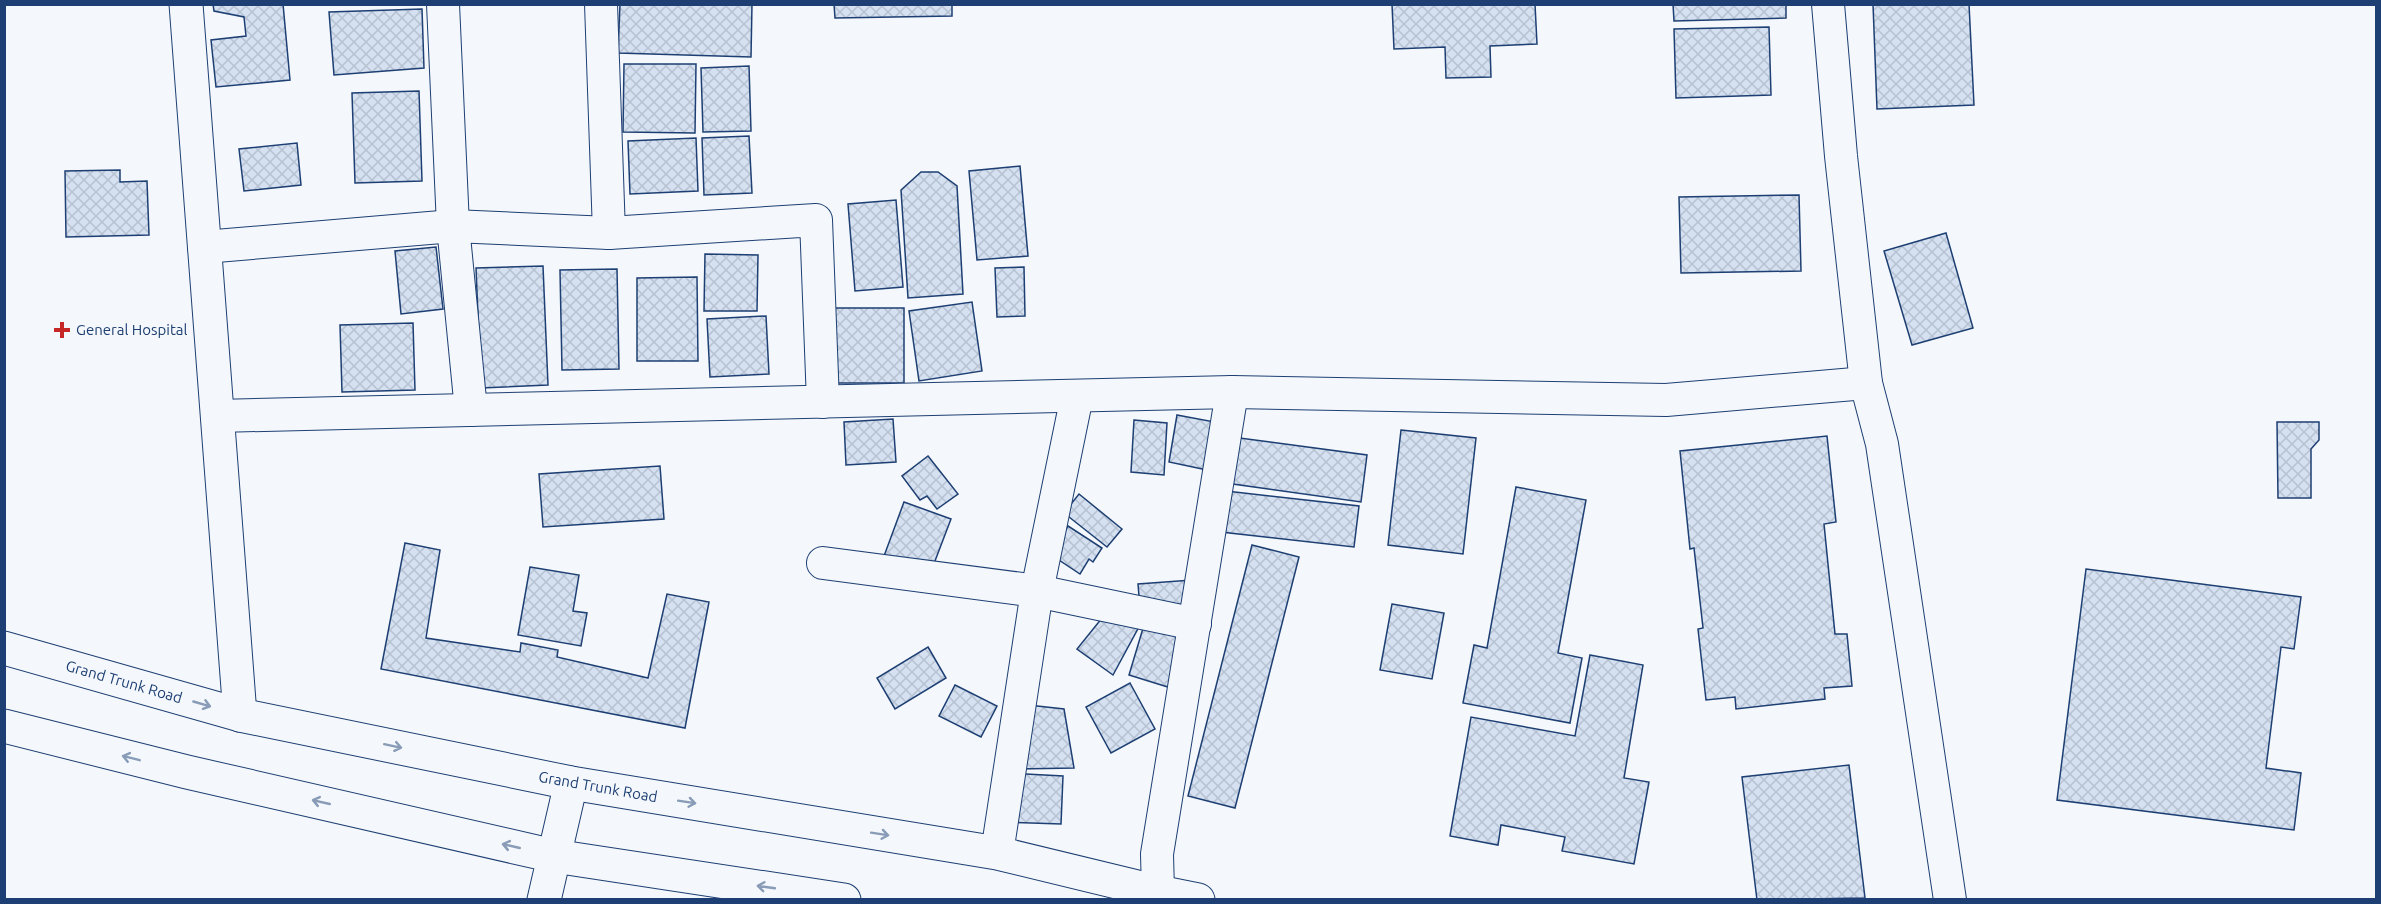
<svg xmlns="http://www.w3.org/2000/svg" width="2381" height="904" viewBox="0 0 2381 904" font-family="Ubuntu,sans-serif">
  <style>
    .building { fill: url(#building-cross-hatch); stroke: #1d3f73; stroke-width: 1.5 }
    .lines { fill: none; stroke-linecap: round; stroke-linejoin: round }
    .minor-casing { stroke: #1d3f73; stroke-width: 34 }
    .tertiary-casing { stroke: #1d3f73; stroke-width: 35 }
    .secondary-casing { stroke: #1d3f73; stroke-width: 35 }
    .minor { stroke: #f4f7fb; stroke-width: 32 }
    .tertiary { stroke: #f4f7fb; stroke-width: 33 }
    .secondary { stroke: #f4f7fb; stroke-width: 33 }
    .oneway { stroke: #889bb7 }
    .poi-dot { fill: #c62828; stroke: #f4f7fb; stroke-width: 2 }
    .labels { text-anchor: middle; stroke-width: 4.5; stroke-linejoin: round; paint-order: stroke }
    .poi-label { font-size: 15px; fill: #1d3f73; stroke: #f4f7fb; text-anchor: start }
    .street-label { font-size: 15px; fill: #1d3f73; stroke: #f4f7fb }
  </style>
  <defs>
    <pattern id="building-cross-hatch" width="8" height="8" patternUnits="userSpaceOnUse" patternTransform="scale(1.5)"><rect width="8" height="8" fill="#d5e0f0"/><path d="M0 0l8 8M0 8l8-8" fill="none" stroke="#b6c1d1"/></pattern>
  </defs>
  <rect width="100%" height="100%" fill="#f4f7fb"/>
  <!-- building -->
  <g class="building">
    <path d="M213 4H283L290 80 216 87 211 40 246 36 244 17 214 11Z"/>
    <path d="M620 4H752L751 57 618 53Z"/>
    <path d="M834 4H952V16L835 18Z"/>
    <path d="M1392 4H1535L1537 44 1490 46 1491 77 1446 78 1445 47 1394 49Z"/>
    <path d="M1673 4H1786V18L1674 21Z"/>
    <path d="M1873 4H1969L1974 105 1877 109Z"/>
    <path d="M422 9 424 68 334 75 329 12Z"/>
    <path d="M1769 27 1771 95 1676 98 1674 29Z"/>
    <path d="M624 64H696L695 133 623 132Z"/>
    <path d="M749 66 751 131 703 132 701 68Z"/>
    <path d="M419 91 422 181 355 183 352 93Z"/>
    <path d="M749 136 752 193 704 195 702 138Z"/>
    <path d="M696 138 698 191 630 194 628 141Z"/>
    <path d="M297 143 301 185 244 191 239 149Z"/>
    <path d="M1020 166 1028 256 977 260 969 171Z"/>
    <path d="M120 170V182L147 181 149 235 66 237 65 171Z"/>
    <path d="M921 172H938L957 186 963 294 908 298 901 190Z"/>
    <path d="M1799 195 1801 271 1681 273 1679 197Z"/>
    <path d="M896 200 903 287 855 291 848 204Z"/>
    <path d="M1946 233 1973 328 1912 345 1884 251Z"/>
    <path d="M436 247 443 309 401 314 395 251Z"/>
    <path d="M705 254 758 255 757 311H704Z"/>
    <path d="M543 266 548 385 481 388 476 268Z"/>
    <path d="M1024 267 1025 316 997 317 995 268Z"/>
    <path d="M617 269 619 369 562 370 560 270Z"/>
    <path d="M697 277 698 361H637V278Z"/>
    <path d="M972 302 982 371 919 381 909 311Z"/>
    <rect x="830" y="308" width="74" height="75"/>
    <path d="M766 316 769 374 710 377 707 319Z"/>
    <path d="M413 323 415 390 342 392 340 325Z"/>
    <path d="M1177 415 1220 423 1212 471 1169 462Z"/>
    <path d="M893 419 896 462 846 465 844 422Z"/>
    <path d="M1134 420 1167 423 1164 475 1131 472Z"/>
    <path d="M2277 422H2319V440L2311 449V498H2278Z"/>
    <path d="M1401 430 1476 438 1463 554 1388 545Z"/>
    <path d="M1827 436 1836 522 1824 524 1835 634H1847L1852 686 1824 688 1825 699 1736 709 1735 697 1706 700 1698 629 1703 628 1694 548 1690 549 1680 451Z"/>
    <path d="M1232 437 1367 455 1361 502 1226 483Z"/>
    <path d="M928 456 958 494 937 509 927 496 920 500 902 476Z"/>
    <path d="M660 466 664 519 543 527 539 474Z"/>
    <path d="M1516 487 1586 500 1558 653 1582 658 1570 723 1463 703 1474 645 1487 648Z"/>
    <path d="M1226 491 1359 506 1354 547 1221 532Z"/>
    <path d="M1079 494 1122 529 1107 547 1064 513Z"/>
    <path d="M904 502 951 519 930 574 884 556Z"/>
    <path d="M1068 526 1102 548 1093 562 1089 559 1080 574 1050 554Z"/>
    <path d="M405 543 440 550 426 638 520 652 521 643 558 650 557 657 648 678 667 594 709 602 685 728 381 669Z"/>
    <path d="M1252 545 1299 557 1235 808 1188 796Z"/>
    <path d="M530 567 579 575 573 611 587 613 581 646 518 635Z"/>
    <path d="M2086 569 2301 597 2294 649 2281 647 2266 768 2301 773 2294 830 2057 800Z"/>
    <path d="M1192 580 1193 605 1140 608 1138 584Z"/>
    <path d="M1392 604 1444 613 1432 679 1380 670Z"/>
    <path d="M1102 618 1141 623 1113 675 1077 649Z"/>
    <path d="M1144 625 1187 639 1171 688 1129 675Z"/>
    <path d="M928 647 946 678 895 709 877 678Z"/>
    <path d="M1590 655 1643 665 1624 778 1649 782 1634 864 1562 851 1565 837 1501 825 1498 845 1450 836 1471 717 1575 736Z"/>
    <path d="M1130 683 1155 729 1111 753 1086 707Z"/>
    <path d="M955 685 997 706 981 737 939 716Z"/>
    <path d="M1019 704 1064 709 1074 768 1014 769Z"/>
    <path d="M1849 765 1865 898 1757 900 1742 777Z"/>
    <path d="M1007 773 1063 776 1061 824 1005 822Z"/>
  </g>
  <g class="lines">
    <defs>
      <g id="minor">
        <path d="M443 4 453 226 471 410"/>
        <path d="M1828 4 1841 156 1866 383 1882 444 1950 900"/>
        <path d="M609 233 816 220 823 402"/>
        <path d="M204 247 453 226 609 233 601 4"/>
        <path d="M217 416 1232 392 1666 400 1866 383"/>
        <path d="M823 563 1037 591 1195 624"/>
        <path d="M997 853 1037 591 1077 396"/>
        <path d="M1158 892 1157 854 1232 392"/>
      </g>
      <path id="tertiary" d="M186 4 240 715"/>
      <g id="secondary">
        <path d="M4 648 240 715 571 783 997 853 1158 892 1198 900"/>
        <path d="M4 726 187 772 554 856 844 900"/>
        <path d="M544 900 571 783"/>
      </g>
    </defs>
    <!-- minor casing -->
    <use href="#minor" class="minor-casing"/>
    <!-- tertiary casing -->
    <use href="#tertiary" class="tertiary-casing"/>
    <!-- secondary casing -->
    <use href="#secondary" class="secondary-casing"/>
    <!-- minor -->
    <use href="#minor" class="minor"/>
    <!-- tertiary -->
    <use href="#tertiary" class="tertiary"/>
    <!-- secondary -->
    <use href="#secondary" class="secondary"/>
  </g>
  <!-- one-way arrows -->
  <defs><path id="oneway-shaft" d="M-6 0H5M1.5-3L5.5 0L1.5 3" fill="none" stroke-width="1.6" stroke-linecap="round" stroke-linejoin="round" transform="scale(1.5)"/></defs>
  <g class="oneway">
    <use href="#oneway-shaft" transform="translate(202 704) rotate(16)"/>
    <use href="#oneway-shaft" transform="translate(393 746) rotate(12)"/>
    <use href="#oneway-shaft" transform="translate(131 758) rotate(-166)"/>
    <use href="#oneway-shaft" transform="translate(321 802) rotate(-167)"/>
    <use href="#oneway-shaft" transform="translate(687 802) rotate(9)"/>
    <use href="#oneway-shaft" transform="translate(880 834) rotate(9)"/>
    <use href="#oneway-shaft" transform="translate(511 846) rotate(-167)"/>
    <use href="#oneway-shaft" transform="translate(766 887) rotate(-172)"/>
  </g>
  <!-- markers -->
  <path class="poi-dot" d="M59 321h6v6h6v6h-6v6h-6v-6h-6v-6h6z"/>
  <g class="labels">
    <!-- poi labels -->
    <g class="poi-label">
      <text x="76" y="335">General Hospital</text>
    </g>
    <!-- street labels -->
    <g class="street-label">
      <text transform="translate(124 682) rotate(16)" y="5">Grand Trunk Road</text>
      <text transform="translate(598 787) rotate(10)" y="5">Grand Trunk Road</text>
    </g>
  </g>
  <!-- border -->
  <rect width="2381" height="904" fill="none" stroke="#1d3f73" stroke-width="12"/>
</svg>
